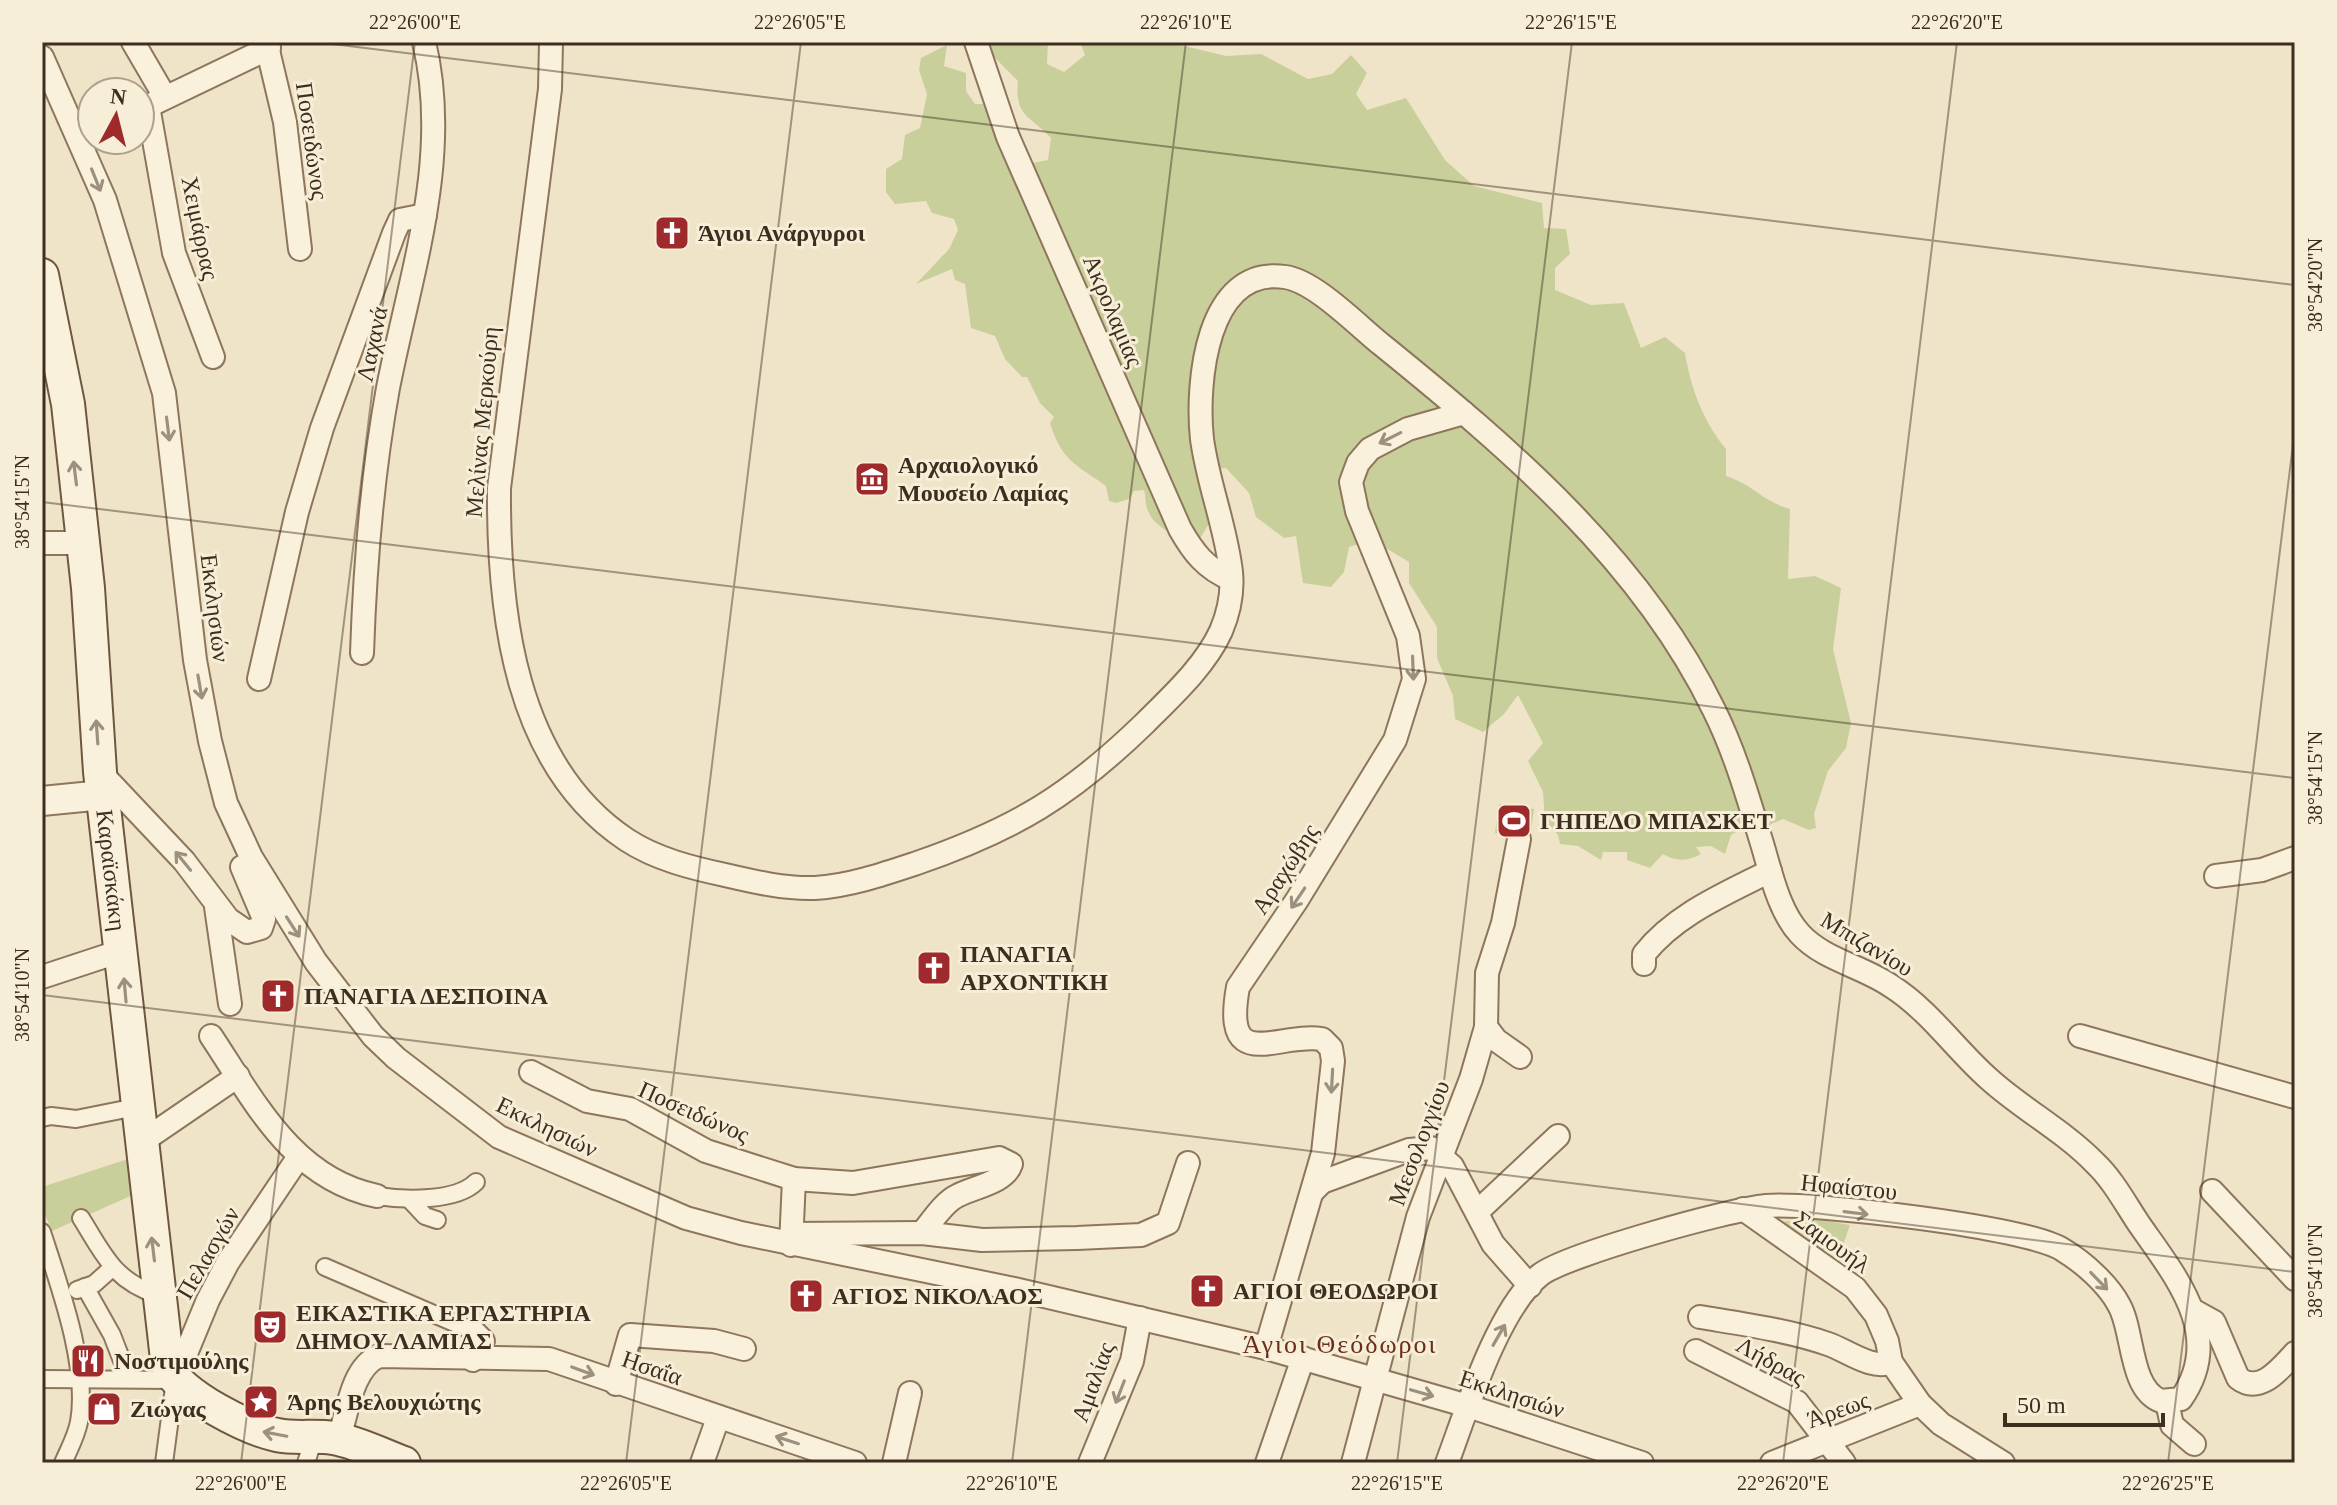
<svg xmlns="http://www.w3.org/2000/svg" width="2337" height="1505" viewBox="0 0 2337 1505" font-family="'Times New Roman',serif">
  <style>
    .green { fill: #c9cf9b }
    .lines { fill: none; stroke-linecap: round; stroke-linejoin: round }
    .pedestrian-casing { stroke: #8d765c; stroke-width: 20 }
    .minor-casing { stroke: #8d765c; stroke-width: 26 }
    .tertiary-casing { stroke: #8d765c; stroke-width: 32 }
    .secondary-casing { stroke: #6f573f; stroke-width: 36 }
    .pedestrian { stroke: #faf1dc; stroke-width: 16 }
    .minor { stroke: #faf1dc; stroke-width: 22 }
    .tertiary { stroke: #faf1dc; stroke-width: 28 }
    .secondary { stroke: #faf1dc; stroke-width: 32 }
    .oneway { stroke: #9c907e }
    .ticks { fill: none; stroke: #3d2e20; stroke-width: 2; stroke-opacity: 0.45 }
    .labels { text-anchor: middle; stroke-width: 6; stroke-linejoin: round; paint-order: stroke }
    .street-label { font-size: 24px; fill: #3d2e20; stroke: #f7eed8 }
    .poi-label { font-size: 24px; font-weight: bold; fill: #3d2e20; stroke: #f7eed8; text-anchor: start }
    .neighbourhood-label { font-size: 26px; letter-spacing: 2px; fill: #6b2e1e; stroke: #f7eed8 }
    .neatline { fill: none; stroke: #3d2e20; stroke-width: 3 }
    .ticks-label { font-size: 20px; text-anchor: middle; fill: #3d2e20 }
  </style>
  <rect width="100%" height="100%" fill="#f0e4c8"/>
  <!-- green -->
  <g class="green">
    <path d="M989 42H1048L1047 64 1064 72 1085 55 1080 42H1168L1226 56 1261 54 1308 79 1332 74 1351 55 1367 73 1356 94 1367 110 1406 98 1445 160 1474 186 1542 203 1544 228 1566 229 1570 254 1555 268V290L1591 305 1624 303 1641 348 1665 337 1685 353C1691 389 1703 421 1726 449V476C1754 485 1762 501 1790 509L1788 579 1815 576 1841 588 1833 649 1851 723 1846 748 1828 771 1814 814 1816 828 1809 830 1783 819 1753 832 1743 828 1731 835 1725 854 1711 846 1696 847 1701 854C1688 861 1676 862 1663 854L1650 868 1627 860V852H1603L1601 860 1578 846 1560 844 1558 835 1545 821 1543 792 1528 761 1543 743 1518 695 1504 714 1483 732 1455 719 1453 696 1437 658V627L1409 583V562L1372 540 1349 547 1344 572 1331 587 1303 583 1296 536 1284 538 1256 517 1249 493 1226 468 1205 470 1210 522 1199 540C1180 539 1153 529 1147 508 1145 503 1146 496 1144 490L1134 491 1129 499 1116 503 1109 501 1106 486C1077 465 1062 462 1050 423L1054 417 1040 403 1027 377H1022L1005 359 995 336 971 328 965 284 955 280 952 269 916 284 949 249 958 230 954 219 932 213 926 201 895 204 886 192V169L902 159 905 135 920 128 927 94 919 70 921 58 947 45 944 66 966 73V91L975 104H984L1002 155 1012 167 1048 160 1051 138C1030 116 1014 116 1018 81L990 53Z"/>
    <path d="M1499 804 1534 809 1530 838 1495 833Z"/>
    <path d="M131 1158 135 1194 52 1231 42 1208V1187Z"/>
    <path d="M1816 1219 1850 1225 1840 1254 1818 1252 1765 1223Z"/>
  </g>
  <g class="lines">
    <defs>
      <g id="pedestrian">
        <path d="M42 1118 51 1116 76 1119 136 1107"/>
        <path d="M377 1196C404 1200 456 1202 476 1182"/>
        <path d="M410 1200 425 1216 437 1220"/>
        <path d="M81 1218C104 1255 114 1281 158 1295"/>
        <path d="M42 1232C59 1285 89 1366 79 1422 76 1437 69 1449 63 1463"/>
        <path d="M325 1267 473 1331"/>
        <path d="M85 1287 112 1335 129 1379"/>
        <path d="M77 1290 94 1284 112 1268"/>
        <path d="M42 1379 175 1380 164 1463"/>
        <path d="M306 1463 314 1438"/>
      </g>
      <g id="minor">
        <path d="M133 42 165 97"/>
        <path d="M266 42 285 122 300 249"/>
        <path d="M551 42 550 89 499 488C498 612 514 765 627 840 656 859 692 868 725 875 755 882 785 889 815 888 849 886 884 874 917 863 1015 829 1070 796 1145 723 1172 696 1205 666 1221 631 1229 612 1233 592 1231 572 1226 527 1208 484 1202 439 1196 384 1206 265 1285 277 1315 281 1358 326 1382 345 1509 448 1641 560 1714 710 1734 750 1747 794 1760 837 1770 868 1777 909 1800 934 1824 960 1862 966 1891 986 1929 1010 1956 1050 1989 1079 2022 1109 2064 1131 2095 1163 2113 1180 2125 1203 2139 1224 2175 1276 2226 1335 2181 1399L2161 1401C2129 1389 2134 1331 2119 1305 2108 1284 2083 1262 2063 1250 2029 1227 1812 1202 1766 1206 1731 1209 1565 1255 1540 1275 1498 1308 1466 1412 1447 1463"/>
        <path d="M976 42 1008 137 1180 529C1193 552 1206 569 1231 579"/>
        <path d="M42 57 105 200 164 393 195 660 210 741 226 803 251 857 316 962 373 1036 396 1058 499 1137 686 1218 741 1233 1014 1289 1266 1348 1468 1406 1642 1463"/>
        <path d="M148 106 174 253 213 357"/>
        <path d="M140 110 269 48"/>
        <path d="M42 543H84"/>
        <path d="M362 653C365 565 372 476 388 388 410 275 452 158 424 42"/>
        <path d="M259 679 297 512 322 428 394 233 400 220 425 215"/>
        <path d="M100 772 184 861 228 919 247 932 261 928 264 919 242 867"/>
        <path d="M2216 876 2262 870 2295 858"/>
        <path d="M216 907 230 1004"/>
        <path d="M1644 964V954C1676 914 1725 894 1770 871"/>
        <path d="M42 977 121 951"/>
        <path d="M1486 1027 1496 1040 1520 1057"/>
        <path d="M211 1036C255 1102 293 1179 377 1196"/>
        <path d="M2080 1036 2295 1097"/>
        <path d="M531 1072 587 1101 630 1109 706 1151 794 1179 853 1183 999 1158 1011 1164C1005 1183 973 1187 957 1196 944 1202 932 1221 922 1233"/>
        <path d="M140 1143 238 1076"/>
        <path d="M1314 1190 1322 1182 1409 1150 1431 1148 1452 1166 1493 1244 1530 1286"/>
        <path d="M2212 1191 2295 1279"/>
        <path d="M1743 1209 1855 1288 1876 1315 1887 1341 1891 1362 1920 1404 1941 1424 2003 1463"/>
        <path d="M1477 1212 1558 1136"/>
        <path d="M791 1234 922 1233 982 1240 1077 1238 1141 1235 1168 1223 1188 1163"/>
        <path d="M791 1245 794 1179"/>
        <path d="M2194 1311 2214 1322 2238 1378C2260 1395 2280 1369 2295 1353"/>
        <path d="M1700 1317C1742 1324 1787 1330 1828 1344 1846 1350 1873 1371 1891 1362"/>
        <path d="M1266 1348 1323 1153 1333 1061 1331 1048 1322 1039C1277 1032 1222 1076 1238 987L1297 900 1395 740 1414 679 1408 636 1357 511 1351 482 1358 463 1370 449 1408 429 1464 413"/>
        <path d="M1696 1351 1797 1402 1844 1463"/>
        <path d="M473 1360 483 1341 473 1331"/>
        <path d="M175 1380 208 1300 228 1262 298 1158"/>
        <path d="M616 1384 630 1335 714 1341 744 1349"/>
        <path d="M2167 1402 2172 1425 2194 1444"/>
        <path d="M339 1439C347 1413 352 1367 379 1356L549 1359 855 1463"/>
        <path d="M702 1463 718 1418"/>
        <path d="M894 1463 910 1393"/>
        <path d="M1090 1463 1132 1361 1140 1318"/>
        <path d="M1267 1463 1303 1358"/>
        <path d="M1353 1463 1418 1217 1471 1079 1486 1027 1487 973 1503 923 1519 839"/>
        <path d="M1772 1463 1920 1404"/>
      </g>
      <path id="tertiary" d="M42 801 103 795"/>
      <g id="secondary">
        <path id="s1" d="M42 275 68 404 88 588 100 772 168 1368C181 1395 248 1429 277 1435 296 1439 315 1435 333 1438 357 1442 382 1455 404 1463"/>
      </g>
    </defs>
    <!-- pedestrian casing -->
    <use href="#pedestrian" class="pedestrian-casing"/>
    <!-- minor casing -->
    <use href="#minor" class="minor-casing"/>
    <!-- tertiary casing -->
    <use href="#tertiary" class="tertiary-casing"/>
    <!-- secondary casing -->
    <use href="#secondary" class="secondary-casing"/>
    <!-- pedestrian -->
    <use href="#pedestrian" class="pedestrian"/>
    <!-- minor -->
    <use href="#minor" class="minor"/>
    <!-- tertiary -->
    <use href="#tertiary" class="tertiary"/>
    <!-- secondary -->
    <use href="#secondary" class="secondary"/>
  </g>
  <!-- one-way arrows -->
  <defs><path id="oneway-shaft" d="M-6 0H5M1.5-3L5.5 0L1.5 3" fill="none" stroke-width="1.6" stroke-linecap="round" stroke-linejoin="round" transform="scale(2)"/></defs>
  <g class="oneway">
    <use href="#oneway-shaft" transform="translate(96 180) rotate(68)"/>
    <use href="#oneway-shaft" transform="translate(168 429) rotate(83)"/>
    <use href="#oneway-shaft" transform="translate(1390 438) rotate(153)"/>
    <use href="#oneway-shaft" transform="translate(75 473) rotate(-97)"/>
    <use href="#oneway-shaft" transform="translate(1413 668) rotate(88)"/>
    <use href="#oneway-shaft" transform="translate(200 687) rotate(80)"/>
    <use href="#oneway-shaft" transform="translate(97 732) rotate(-94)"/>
    <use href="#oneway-shaft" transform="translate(183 861) rotate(-129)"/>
    <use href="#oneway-shaft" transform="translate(1298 898) rotate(124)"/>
    <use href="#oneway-shaft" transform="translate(293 927) rotate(57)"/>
    <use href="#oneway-shaft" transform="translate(125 990) rotate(-95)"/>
    <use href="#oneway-shaft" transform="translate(1332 1081) rotate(93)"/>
    <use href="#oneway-shaft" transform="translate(1856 1213) rotate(7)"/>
    <use href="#oneway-shaft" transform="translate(153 1249) rotate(-97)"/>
    <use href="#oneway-shaft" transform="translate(2099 1281) rotate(46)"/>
    <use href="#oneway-shaft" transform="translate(1499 1335) rotate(-60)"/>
    <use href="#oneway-shaft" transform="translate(583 1371) rotate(20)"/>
    <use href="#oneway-shaft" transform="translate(1120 1392) rotate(111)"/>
    <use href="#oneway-shaft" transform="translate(1422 1393) rotate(16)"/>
    <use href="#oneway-shaft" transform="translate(275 1434) rotate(-169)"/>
    <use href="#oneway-shaft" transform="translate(787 1440) rotate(-162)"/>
  </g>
  <!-- ticks -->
  <path class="ticks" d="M316 42 2295 285M42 502 2295 778M42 995 2295 1272M241 1463 415 42M626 1463 801 42M1012 1463 1186 42M1397 1463 1572 42M1783 1463 1957 42M2168 1463 2295 428"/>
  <!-- icons -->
  <defs>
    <symbol id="church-square" viewBox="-11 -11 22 22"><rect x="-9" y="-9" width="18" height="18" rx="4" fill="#9e2a2b" stroke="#f7eed8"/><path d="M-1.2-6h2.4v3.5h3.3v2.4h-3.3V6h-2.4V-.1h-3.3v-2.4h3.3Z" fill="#fff"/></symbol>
    <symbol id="museum-square" viewBox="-11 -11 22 22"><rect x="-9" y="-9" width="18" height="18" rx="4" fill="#9e2a2b" stroke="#f7eed8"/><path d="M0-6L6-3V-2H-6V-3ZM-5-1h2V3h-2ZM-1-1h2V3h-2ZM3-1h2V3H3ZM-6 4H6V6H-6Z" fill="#fff"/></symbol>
    <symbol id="stadium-square" viewBox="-11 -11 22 22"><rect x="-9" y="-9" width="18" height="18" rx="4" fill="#9e2a2b" stroke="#f7eed8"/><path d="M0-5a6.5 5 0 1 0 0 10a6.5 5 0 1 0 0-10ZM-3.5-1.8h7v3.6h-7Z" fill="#fff"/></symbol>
    <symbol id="theatre-square" viewBox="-11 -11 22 22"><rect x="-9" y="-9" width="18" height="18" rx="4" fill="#9e2a2b" stroke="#f7eed8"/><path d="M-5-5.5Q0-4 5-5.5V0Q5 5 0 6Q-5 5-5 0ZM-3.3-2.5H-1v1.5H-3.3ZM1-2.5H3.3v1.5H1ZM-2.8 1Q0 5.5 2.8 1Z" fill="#fff"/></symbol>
    <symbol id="restaurant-square" viewBox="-11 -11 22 22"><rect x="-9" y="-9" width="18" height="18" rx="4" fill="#9e2a2b" stroke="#f7eed8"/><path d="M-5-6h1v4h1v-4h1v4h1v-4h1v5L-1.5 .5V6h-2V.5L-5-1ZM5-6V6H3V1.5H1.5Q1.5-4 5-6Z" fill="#fff"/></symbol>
    <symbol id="sight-square" viewBox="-11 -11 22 22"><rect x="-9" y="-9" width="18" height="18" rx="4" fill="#9e2a2b" stroke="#f7eed8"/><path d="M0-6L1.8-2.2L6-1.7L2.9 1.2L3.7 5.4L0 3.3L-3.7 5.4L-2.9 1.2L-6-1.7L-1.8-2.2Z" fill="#fff"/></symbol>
    <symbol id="shop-square" viewBox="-11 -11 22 22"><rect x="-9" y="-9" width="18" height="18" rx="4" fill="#9e2a2b" stroke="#f7eed8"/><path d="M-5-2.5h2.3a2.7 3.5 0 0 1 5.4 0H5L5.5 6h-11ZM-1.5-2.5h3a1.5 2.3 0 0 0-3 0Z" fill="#fff"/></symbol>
  </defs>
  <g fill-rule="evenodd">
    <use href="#church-square" x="652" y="213" width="40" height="40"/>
    <use href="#museum-square" x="852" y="459" width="40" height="40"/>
    <use href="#stadium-square" x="1494" y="801" width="40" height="40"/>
    <use href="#church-square" x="914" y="948" width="40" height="40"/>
    <use href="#church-square" x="258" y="976" width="40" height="40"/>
    <use href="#church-square" x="1187" y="1271" width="40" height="40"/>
    <use href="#church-square" x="786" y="1276" width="40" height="40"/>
    <use href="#theatre-square" x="250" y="1307" width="40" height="40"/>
    <use href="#restaurant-square" x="68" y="1341" width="40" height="40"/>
    <use href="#sight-square" x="241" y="1382" width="40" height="40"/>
    <use href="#shop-square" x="84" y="1389" width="40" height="40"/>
  </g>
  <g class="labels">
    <!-- street labels -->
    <g class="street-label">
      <text transform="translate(312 141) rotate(82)" y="8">Ποσειδώνος</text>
      <text transform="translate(200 228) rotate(78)" y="8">Χειμάρρας</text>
      <text transform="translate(1113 311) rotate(67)" y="8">Ακρολαμίας</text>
      <text transform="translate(372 344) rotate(-78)" y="8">Λαχανά</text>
      <text transform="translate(482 422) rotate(-85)" y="8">Μελίνας Μερκούρη</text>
      <text transform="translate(215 608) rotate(83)" y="8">Εκκλησιών</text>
      <text transform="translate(1285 869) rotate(-57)" y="8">Αραχώβης</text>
      <text dy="8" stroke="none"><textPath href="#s1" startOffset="600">Καραϊσκάκη</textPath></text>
      <text transform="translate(1867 944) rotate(31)" y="8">Μπιζανίου</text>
      <text transform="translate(694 1112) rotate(24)" y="8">Ποσειδώνος</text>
      <text transform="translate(547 1127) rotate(26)" y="8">Εκκλησιών</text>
      <text transform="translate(1419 1143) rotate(-69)" y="8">Μεσολογγίου</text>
      <text transform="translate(1849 1187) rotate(6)" y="8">Ηφαίστου</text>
      <text transform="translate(1832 1242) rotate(36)" y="8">Σαμουήλ</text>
      <text transform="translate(208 1253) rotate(-60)" y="8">Πελασγών</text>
      <text transform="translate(1771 1361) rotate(29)" y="8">Λήδρας</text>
      <text transform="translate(652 1368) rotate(19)" y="8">Ησαΐα</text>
      <text transform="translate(1093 1382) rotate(-70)" y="8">Αμαλίας</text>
      <text transform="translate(1512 1394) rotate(18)" y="8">Εκκλησιών</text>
      <text transform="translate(1838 1410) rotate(-20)" y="8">Άρεως</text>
    </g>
    <!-- poi labels -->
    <g class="poi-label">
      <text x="698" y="241">Άγιοι Ανάργυροι</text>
      <text x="898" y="473">Αρχαιολογικό<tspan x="898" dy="28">Μουσείο Λαμίας</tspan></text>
      <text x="1540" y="829">ΓΗΠΕΔΟ ΜΠΑΣΚΕΤ</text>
      <text x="960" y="962">ΠΑΝΑΓΙΑ<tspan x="960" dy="28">ΑΡΧΟΝΤΙΚΗ</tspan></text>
      <text x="304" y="1004">ΠΑΝΑΓΙΑ ΔΕΣΠΟΙΝΑ</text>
      <text x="1233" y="1299">ΑΓΙΟΙ ΘΕΟΔΩΡΟΙ</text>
      <text x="832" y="1304">ΑΓΙΟΣ ΝΙΚΟΛΑΟΣ</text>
      <text x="296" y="1321">ΕΙΚΑΣΤΙΚΑ ΕΡΓΑΣΤΗΡΙΑ<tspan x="296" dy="28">ΔΗΜΟΥ ΛΑΜΙΑΣ</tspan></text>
      <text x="114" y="1369">Νοστιμούλης</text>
      <text x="287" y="1410">Άρης Βελουχιώτης</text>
      <text x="130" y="1417">Ζιώγας</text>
    </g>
    <!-- neighbourhood labels -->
    <g class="neighbourhood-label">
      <text x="1340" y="1353">Άγιοι Θεόδωροι</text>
    </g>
  </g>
  <!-- border -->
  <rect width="2337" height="1505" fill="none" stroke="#f7eed8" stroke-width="88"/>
  <!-- north arrow -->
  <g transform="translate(116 116) rotate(7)"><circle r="38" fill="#f7eed8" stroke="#ada18e" stroke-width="2"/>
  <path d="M0-6L14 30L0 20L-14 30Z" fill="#9e2a2b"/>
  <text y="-12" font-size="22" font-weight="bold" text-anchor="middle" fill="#3d2e20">N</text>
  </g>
  <!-- scale -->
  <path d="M2005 1413v12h158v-12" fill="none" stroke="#3d2e20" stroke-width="4"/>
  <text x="2017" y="1413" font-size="24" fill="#3d2e20" stroke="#f7eed8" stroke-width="6" paint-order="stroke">50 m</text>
  <rect x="44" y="44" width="2249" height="1417" class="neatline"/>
  <g class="ticks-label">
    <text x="415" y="29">22°26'00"E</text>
    <text x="800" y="29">22°26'05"E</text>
    <text x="1186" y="29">22°26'10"E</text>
    <text x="1571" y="29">22°26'15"E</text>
    <text x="1957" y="29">22°26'20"E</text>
    <text transform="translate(2315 285) rotate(-90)" y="7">38°54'20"N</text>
    <text transform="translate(22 502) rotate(-90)" y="7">38°54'15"N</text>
    <text transform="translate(2315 778) rotate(-90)" y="7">38°54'15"N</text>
    <text transform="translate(22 995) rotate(-90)" y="7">38°54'10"N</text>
    <text transform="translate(2315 1271) rotate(-90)" y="7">38°54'10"N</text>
    <text x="241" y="1490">22°26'00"E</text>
    <text x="626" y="1490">22°26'05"E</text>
    <text x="1012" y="1490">22°26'10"E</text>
    <text x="1397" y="1490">22°26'15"E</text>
    <text x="1783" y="1490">22°26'20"E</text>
    <text x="2168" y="1490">22°26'25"E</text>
  </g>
</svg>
